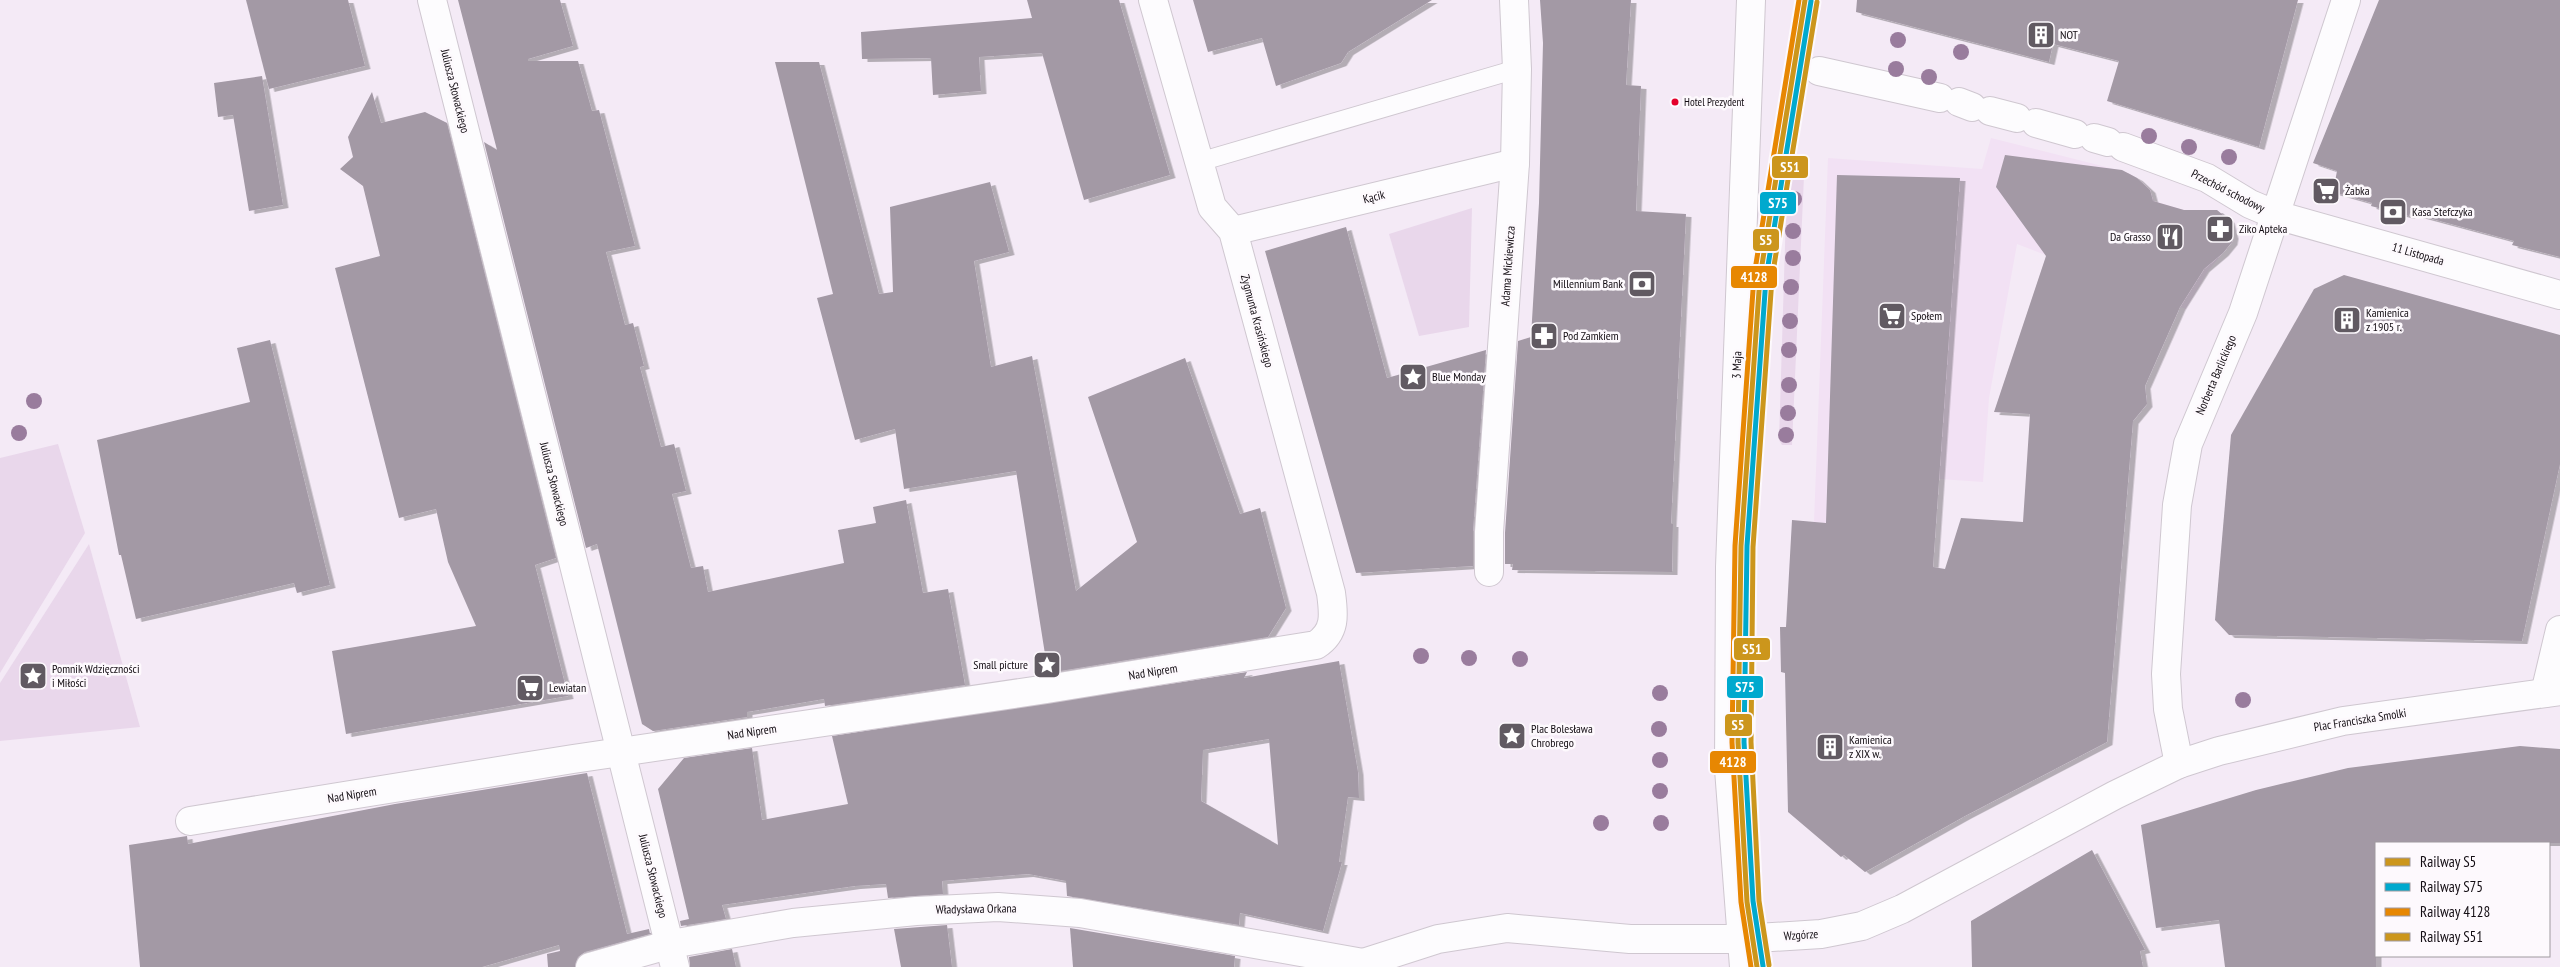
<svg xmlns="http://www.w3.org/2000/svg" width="2560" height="967" viewBox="0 0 2560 967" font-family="'PT Sans Narrow',sans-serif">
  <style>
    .built { fill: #f2e1f4 }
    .green { fill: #e9d7eb }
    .building { fill: #a399a5; fill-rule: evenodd; filter: url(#shadow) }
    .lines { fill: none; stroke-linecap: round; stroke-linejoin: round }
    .lane-casing { stroke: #cfc7d0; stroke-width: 20 }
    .street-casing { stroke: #cfc7d0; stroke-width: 30 }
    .secondary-casing { stroke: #cfc7d0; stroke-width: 30 }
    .lane { stroke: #fdfcfe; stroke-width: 18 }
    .street { stroke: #fdfcfe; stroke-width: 28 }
    .secondary { stroke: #fdfcfe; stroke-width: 28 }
    .rail-1-casing { stroke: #fdf9fd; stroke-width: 9 }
    .rail-2-casing { stroke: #fdf9fd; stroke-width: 9 }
    .rail-3-casing { stroke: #fdf9fd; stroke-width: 9 }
    .rail-4-casing { stroke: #fdf9fd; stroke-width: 9 }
    .rail-1 { stroke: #cc961c; stroke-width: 5 }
    .rail-2 { stroke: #00a9ce; stroke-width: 5 }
    .rail-3 { stroke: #e78702; stroke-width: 5 }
    .rail-4 { stroke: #cc961c; stroke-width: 5 }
    .tree { fill: #997c9d }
    .bus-dot { fill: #e4002b; stroke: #fdf9fd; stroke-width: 2 }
    .labels { text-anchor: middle; stroke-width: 5; stroke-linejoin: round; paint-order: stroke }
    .bus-label { font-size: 11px; fill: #120c12; stroke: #fdf9fd; text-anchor: start }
    .poi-label { font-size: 12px; fill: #120c12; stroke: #fdf9fd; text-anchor: start }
    .street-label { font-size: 12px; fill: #120c12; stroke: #fdf9fd }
    .line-badge { stroke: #fdf9fd; stroke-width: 2 }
    .badge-label { font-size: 14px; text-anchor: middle; font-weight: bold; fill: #fff }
  </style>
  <defs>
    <filter id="shadow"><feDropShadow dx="5.5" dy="3" stdDeviation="0" flood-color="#0004"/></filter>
  </defs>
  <rect width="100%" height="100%" fill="#f4eaf6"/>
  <!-- built -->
  <path class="built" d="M1991 138 2126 172 2137 178 2150 190 2154 201 2184 210H2217L2229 220 2233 230 2232 242 2208 271 2186 309 2017 244 1989 398 1983 482 1868 474 1863 527 1814 522 1828 158 1982 169Z"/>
  <!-- green -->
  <g class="green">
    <path d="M1802 171 1804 176 1792 445H1782L1779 440 1787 181 1791 173Z"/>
    <path d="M1472 208 1469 327 1419 336 1389 234Z"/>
    <path d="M58 444 85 533 0 673V458Z"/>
    <path d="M89 544 140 727 0 741V683Z"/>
  </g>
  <!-- building -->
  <g class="building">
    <path d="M246 0H348L365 66 269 89Z"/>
    <path d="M458 0H560L573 46 528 59V61H578L592 111 599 110 635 246 606 252 625 325 633 323 644 366 640 367 661 447 674 444 686 491 672 494 691 568 703 566 708 592 844 563 838 530 876 523 873 507 906 500 923 593 948 589 965 685 825 706 824 699 747 712V717L653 731 642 724 597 544 586 548 484 142 497 150Z"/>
    <path d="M1027 0H1119L1170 175 1084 200 1042 53 979 57 981 91 933 95 931 58 862 59 861 32 1032 18Z"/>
    <path d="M1193 0H1432L1348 52 1341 63 1276 86 1262 38 1208 52Z"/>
    <path d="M1540 0H1631L1626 85 1641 86 1636 211 1686 214 1671 524H1673L1672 572 1512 570 1513 564H1505V533L1518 341 1531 337 1539 203 1543 43Z"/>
    <path d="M1857 0H2298L2259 147 2107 101 2119 61 2053 44 2049 62 1856 12Z"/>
    <path d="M2379 0H2560V257L2512 245 2514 241 2410 213 2409 216 2371 206 2372 203 2333 192 2337 171 2313 163Z"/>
    <path d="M775 62H819L879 294 893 292 890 207 990 182 1009 252 974 261 991 367 1032 356 1076 591 1137 542 1088 397 1185 358 1240 514 1260 508 1286 608 1268 637 1048 673 1016 471 904 489 895 429 855 440 817 298 833 294Z"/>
    <path d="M262 76 283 205 249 211 233 115 218 117 214 83Z"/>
    <path d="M372 92 381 123 425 112 447 123 556 558 535 565 568 696 346 734 332 651 476 626 448 562 436 509 399 518 335 268 380 256 363 186 340 169 353 157 348 137Z"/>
    <path d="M2005 155 2122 170 2137 178 2150 190 2153 201 2184 210H2217L2229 220 2233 236 2232 242 2223 253 2204 269 2180 307 2145 386 2147 404 2133 421 2107 742 1965 816 1865 872 1844 855 1841 857 1788 812 1785 673 1781 672 1780 627H1786L1792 520 1826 523 1837 175 1960 178 1933 567 1945 569 1961 518 2023 522 2030 414 1994 412 2046 256 1996 187Z"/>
    <path d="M1346 227 1387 378 1486 350 1473 531V566L1356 573 1265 251Z"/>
    <path d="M2344 275 2560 335V464L2522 641 2229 635 2215 620 2231 435 2314 289Z"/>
    <path d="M270 340 330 585 297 593 294 583 136 619 121 555H119L97 440 250 402 237 348Z"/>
    <path d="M1339 661 1358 772 1359 798 1348 797 1339 862H1342L1323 931 1240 913 1239 925 1067 896 1066 881 1028 874 942 881 943 894 888 898 886 884 855 886 722 905 726 919 681 926 680 921 689 919 658 789 684 758 752 748 762 820 848 804 832 736 1247 672 1244 678ZM1269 739 1278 845 1201 801 1203 750Z"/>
    <path d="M2520 746 2560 749V843H2376V967H2225L2219 920 2156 928 2141 825 2256 790 2348 768Z"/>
    <path d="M587 773 627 934 649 929 650 934 585 952 578 957 575 967H548L547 954 560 951 559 945 482 967H140L129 845 187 836 188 844 395 804Z"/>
    <path d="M2092 850 2145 950 2140 951 2143 967H1972L1971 921Z"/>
    <path d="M947 925 952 967H901L894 929Z"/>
    <path d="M1070 928 1235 956 1234 967H1073Z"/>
    <path d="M732 949 736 967H690L689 957Z"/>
  </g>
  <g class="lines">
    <defs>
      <path id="lane" d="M1199 162 1517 69"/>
      <g id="street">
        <path d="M432 0 675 967"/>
        <path d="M1819 71 1940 98"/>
        <path d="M1959 102 1972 107"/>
        <path d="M1990 111 2017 118"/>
        <path d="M2036 123 2075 134"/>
        <path d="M2094 138 2108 142"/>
        <path d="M2123 147 2207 178 2250 204 2276 215 2560 295"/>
        <path d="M1233 231 1515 163"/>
        <path d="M1489 572V532L1515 163 1517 69 1514 0"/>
        <path d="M2545 693 2560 630"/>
        <path d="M2179 764 2168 709 2166 674 2177 505 2188 444 2243 313 2346 0"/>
        <path d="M190 821 573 759 1047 689 1316 645C1336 632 1334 615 1331 593L1233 231 1212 207 1153 0"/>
        <path d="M590 967 671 944 793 923 916 911 998 907 1080 913 1363 963"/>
        <path d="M1359 967 1363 963 1438 939 1507 928 1630 939H1741"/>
      </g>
      <g id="secondary">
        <path d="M1741 939 1821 934 1862 926 1902 909 2115 795 2179 764 2219 751 2343 721 2560 691"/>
        <path d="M1744 967 1729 769 1730 567 1751 0"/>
      </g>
    </defs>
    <!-- lane casing -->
    <use href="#lane" class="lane-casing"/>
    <!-- street casing -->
    <use href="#street" class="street-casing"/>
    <!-- secondary casing -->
    <use href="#secondary" class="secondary-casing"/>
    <!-- lane -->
    <use href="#lane" class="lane"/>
    <!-- street -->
    <use href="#street" class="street"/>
    <!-- secondary -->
    <use href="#secondary" class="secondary"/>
    <defs>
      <path id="rail-1" d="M1757 967 1747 902 1738 742 1741 546 1760 277 1805 0"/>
      <path id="rail-2" d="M1763 966 1753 901 1744 742 1747 546 1766 278 1811 1"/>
      <path id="rail-3" d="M1751 967 1741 902 1732 742 1735 546 1754 276 1799 0"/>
      <path id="rail-4" d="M1769 965 1759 901 1751 742 1753 547 1772 278 1817 2"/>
    </defs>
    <!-- rail-1 casing -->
    <use href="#rail-1" class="rail-1-casing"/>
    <!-- rail-2 casing -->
    <use href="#rail-2" class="rail-2-casing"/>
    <!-- rail-3 casing -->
    <use href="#rail-3" class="rail-3-casing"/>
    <!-- rail-4 casing -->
    <use href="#rail-4" class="rail-4-casing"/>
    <!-- rail-1 -->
    <use href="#rail-1" class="rail-1"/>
    <!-- rail-2 -->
    <use href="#rail-2" class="rail-2"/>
    <!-- rail-3 -->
    <use href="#rail-3" class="rail-3"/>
    <!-- rail-4 -->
    <use href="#rail-4" class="rail-4"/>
  </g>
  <!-- trees -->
  <g class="tree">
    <circle cx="1898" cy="40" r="8"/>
    <circle cx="1961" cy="52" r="8"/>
    <circle cx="1896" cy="69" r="8"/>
    <circle cx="1929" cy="77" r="8"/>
    <circle cx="2149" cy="136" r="8"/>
    <circle cx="2189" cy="147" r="8"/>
    <circle cx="2229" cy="157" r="8"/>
    <circle cx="1794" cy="199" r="8"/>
    <circle cx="1793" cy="231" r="8"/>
    <circle cx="1793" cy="258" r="8"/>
    <circle cx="1791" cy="287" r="8"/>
    <circle cx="1790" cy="321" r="8"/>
    <circle cx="1789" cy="350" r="8"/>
    <circle cx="1789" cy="385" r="8"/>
    <circle cx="34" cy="401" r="8"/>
    <circle cx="1788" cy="413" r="8"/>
    <circle cx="19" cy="433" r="8"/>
    <circle cx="1786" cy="435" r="8"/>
    <circle cx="1421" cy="656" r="8"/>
    <circle cx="1469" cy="658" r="8"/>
    <circle cx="1520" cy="659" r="8"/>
    <circle cx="1660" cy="693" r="8"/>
    <circle cx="2243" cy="700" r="8"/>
    <circle cx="1659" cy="729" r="8"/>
    <circle cx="1660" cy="760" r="8"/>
    <circle cx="1660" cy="791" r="8"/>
    <circle cx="1601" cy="823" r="8"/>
    <circle cx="1661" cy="823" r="8"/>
  </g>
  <!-- icons -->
  <defs>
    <symbol id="building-square" viewBox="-11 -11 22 22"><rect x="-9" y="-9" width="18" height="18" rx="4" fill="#615a62" stroke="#fdf9fd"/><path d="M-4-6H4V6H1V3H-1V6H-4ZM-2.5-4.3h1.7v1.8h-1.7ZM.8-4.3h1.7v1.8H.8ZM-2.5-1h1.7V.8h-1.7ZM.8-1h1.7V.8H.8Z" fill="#fff"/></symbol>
    <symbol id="supermarket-square" viewBox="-11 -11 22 22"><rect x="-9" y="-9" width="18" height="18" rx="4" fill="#615a62" stroke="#fdf9fd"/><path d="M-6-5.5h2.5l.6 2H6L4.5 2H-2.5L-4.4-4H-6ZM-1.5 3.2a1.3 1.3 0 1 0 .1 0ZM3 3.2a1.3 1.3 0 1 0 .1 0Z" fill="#fff"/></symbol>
    <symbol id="bank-square" viewBox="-11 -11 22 22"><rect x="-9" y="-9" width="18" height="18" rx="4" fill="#615a62" stroke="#fdf9fd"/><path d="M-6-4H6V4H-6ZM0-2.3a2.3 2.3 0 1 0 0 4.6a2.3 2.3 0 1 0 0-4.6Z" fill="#fff"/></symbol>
    <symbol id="pharmacy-square" viewBox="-11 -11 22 22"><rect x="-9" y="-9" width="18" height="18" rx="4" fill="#615a62" stroke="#fdf9fd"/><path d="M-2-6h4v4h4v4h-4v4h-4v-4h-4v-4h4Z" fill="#fff"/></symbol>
    <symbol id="restaurant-square" viewBox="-11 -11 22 22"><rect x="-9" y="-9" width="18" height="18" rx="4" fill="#615a62" stroke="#fdf9fd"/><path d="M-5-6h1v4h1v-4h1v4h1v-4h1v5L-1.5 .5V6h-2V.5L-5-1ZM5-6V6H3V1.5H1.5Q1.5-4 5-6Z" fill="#fff"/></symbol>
    <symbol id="sight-square" viewBox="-11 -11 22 22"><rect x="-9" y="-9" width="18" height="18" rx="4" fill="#615a62" stroke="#fdf9fd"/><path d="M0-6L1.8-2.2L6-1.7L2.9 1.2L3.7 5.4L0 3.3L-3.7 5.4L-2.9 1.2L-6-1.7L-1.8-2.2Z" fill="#fff"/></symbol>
  </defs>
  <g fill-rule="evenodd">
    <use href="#building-square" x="2025" y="19" width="32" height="32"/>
    <use href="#supermarket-square" x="2310" y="175" width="32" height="32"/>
    <use href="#bank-square" x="2377" y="196" width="32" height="32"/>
    <use href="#pharmacy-square" x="2204" y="213" width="32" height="32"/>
    <use href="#restaurant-square" x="2154" y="221" width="32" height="32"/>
    <use href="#bank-square" x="1626" y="268" width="32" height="32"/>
    <use href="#supermarket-square" x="1876" y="300" width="32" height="32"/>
    <use href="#building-square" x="2331" y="304" width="32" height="32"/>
    <use href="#pharmacy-square" x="1528" y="320" width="32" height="32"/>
    <use href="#sight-square" x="1397" y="361" width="32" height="32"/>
    <use href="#sight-square" x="1031" y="649" width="32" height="32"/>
    <use href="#sight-square" x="17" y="660" width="32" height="32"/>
    <use href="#supermarket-square" x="514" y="672" width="32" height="32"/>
    <use href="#sight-square" x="1496" y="720" width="32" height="32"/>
    <use href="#building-square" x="1814" y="731" width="32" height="32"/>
  </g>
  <!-- markers -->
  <circle class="bus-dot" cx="1675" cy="102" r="4.5"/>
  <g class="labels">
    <!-- bus labels -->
    <g class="bus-label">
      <text x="1684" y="106">Hotel Prezydent</text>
    </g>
    <!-- poi labels -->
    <g class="poi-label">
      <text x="2060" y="39">NOT</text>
      <text x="2345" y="195">Żabka</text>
      <text x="2412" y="216">Kasa Stefczyka</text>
      <text x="2239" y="233">Ziko Apteka</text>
      <text x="2151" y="241" text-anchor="end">Da Grasso</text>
      <text x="1623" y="288" text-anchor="end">Millennium Bank</text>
      <text x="2366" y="317">Kamienica<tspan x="2366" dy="14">z 1905 r.</tspan></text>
      <text x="1911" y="320">Społem</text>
      <text x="1563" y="340">Pod Zamkiem</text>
      <text x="1432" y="381">Blue Monday</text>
      <text x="1028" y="669" text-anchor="end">Small picture</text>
      <text x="52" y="673">Pomnik Wdzięczności<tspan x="52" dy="14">i Miłości</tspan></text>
      <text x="549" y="692">Lewiatan</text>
      <text x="1531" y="733">Plac Bolesława<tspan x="1531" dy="14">Chrobrego</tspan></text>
      <text x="1849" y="744">Kamienica<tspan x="1849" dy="14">z XIX w.</tspan></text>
    </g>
    <!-- street labels -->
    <g class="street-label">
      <text transform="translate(455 91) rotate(76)" y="4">Juliusza Słowackiego</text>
      <text transform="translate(2228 191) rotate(27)" y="4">Przechód schodowy</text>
      <text transform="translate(1374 197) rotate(-14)" y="4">Kącik</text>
      <text transform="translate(2418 254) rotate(16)" y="4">11 Listopada</text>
      <text transform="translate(1508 266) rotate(-86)" y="4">Adama Mickiewicza</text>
      <text transform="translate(1257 321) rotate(75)" y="4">Zygmunta Krasińskiego</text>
      <text transform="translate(1737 365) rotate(-88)" y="4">3 Maja</text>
      <text transform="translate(2216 375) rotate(-67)" y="4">Norberta Barlickiego</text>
      <text transform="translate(554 484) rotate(76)" y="4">Juliusza Słowackiego</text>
      <text transform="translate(1153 672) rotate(-9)" y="4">Nad Niprem</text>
      <text transform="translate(2360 720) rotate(-9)" y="4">Plac Franciszka Smolki</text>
      <text transform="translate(752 732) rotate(-8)" y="4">Nad Niprem</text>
      <text transform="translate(352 795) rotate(-9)" y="4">Nad Niprem</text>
      <text transform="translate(653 876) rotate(76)" y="4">Juliusza Słowackiego</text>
      <text transform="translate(976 909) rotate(-1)" y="4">Władysława Orkana</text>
      <text transform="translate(1801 935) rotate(-4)" y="4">Wzgórze</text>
    </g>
  </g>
  <g class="line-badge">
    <rect x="1771" y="155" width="38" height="24" rx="5" fill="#cc961c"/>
    <rect x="1759" y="191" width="38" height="24" rx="5" fill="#00a9ce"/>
    <rect x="1752" y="228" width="28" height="24" rx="5" fill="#cc961c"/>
    <rect x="1730" y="265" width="48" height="24" rx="5" fill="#e78702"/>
    <rect x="1733" y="637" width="38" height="24" rx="5" fill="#cc961c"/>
    <rect x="1726" y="675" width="38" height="24" rx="5" fill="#00a9ce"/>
    <rect x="1724" y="713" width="29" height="24" rx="5" fill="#cc961c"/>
    <rect x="1709" y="750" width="48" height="24" rx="5" fill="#e78702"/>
  </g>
  <g class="badge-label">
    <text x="1790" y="172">S51</text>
    <text x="1778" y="208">S75</text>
    <text x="1766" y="245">S5</text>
    <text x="1754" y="282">4128</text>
    <text x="1752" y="654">S51</text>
    <text x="1745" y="692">S75</text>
    <text x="1738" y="730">S5</text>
    <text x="1733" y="767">4128</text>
  </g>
  <!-- legend -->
  <rect x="2375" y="842" width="175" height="115" fill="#fdf9fd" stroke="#9f9a9f"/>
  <rect x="2385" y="858" width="25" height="8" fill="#cc961c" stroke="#9f9a9f"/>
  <text x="2420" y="867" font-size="15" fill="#120c12">Railway S5</text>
  <rect x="2385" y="883" width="25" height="8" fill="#00a9ce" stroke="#9f9a9f"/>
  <text x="2420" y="892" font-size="15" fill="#120c12">Railway S75</text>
  <rect x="2385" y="908" width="25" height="8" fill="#e78702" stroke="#9f9a9f"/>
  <text x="2420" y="917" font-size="15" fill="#120c12">Railway 4128</text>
  <rect x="2385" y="933" width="25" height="8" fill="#cc961c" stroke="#9f9a9f"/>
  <text x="2420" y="942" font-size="15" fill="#120c12">Railway S51</text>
</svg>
